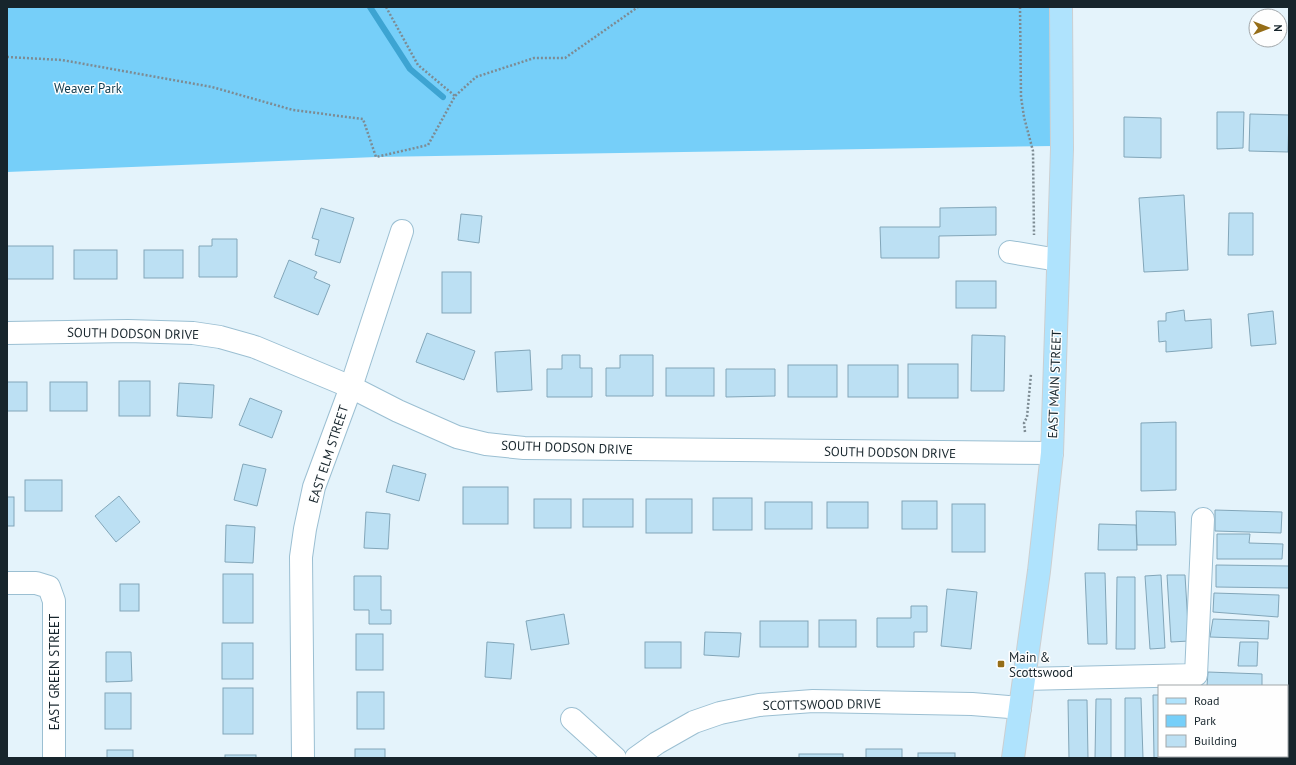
<svg xmlns="http://www.w3.org/2000/svg" width="1296" height="765" viewBox="0 0 1296 765" font-family="'PT Sans',sans-serif">
  <style>
    .green { fill: #76cff9 }
    .lines { fill: none; stroke-linecap: round; stroke-linejoin: round }
    .stream { stroke: #3da4d2; stroke-width: 6 }
    .building { fill: #bce0f3; stroke: #82a6b9 }
    .minor-casing { stroke: #9bbfd2; stroke-width: 24 }
    .major-casing { stroke: #cccfd1; stroke-width: 24 }
    .path { stroke: #7d8b93; stroke-width: 2.5; stroke-dasharray: 2 2; stroke-linecap: butt }
    .minor { stroke: #fff; stroke-width: 22 }
    .major { stroke: #afe3fd; stroke-width: 22 }
    .poi-dot { fill: #956d17; stroke: #fefefe; stroke-width: 1.5 }
    .labels { text-anchor: middle; stroke-width: 3; stroke-linejoin: round; paint-order: stroke }
    .park-label { font-size: 13px; fill: #0f3b4e; stroke: #fefefe }
    .street-label { font-size: 13px; fill: #17252c; stroke: #fefefe }
    .poi-label { font-size: 13px; fill: #17252c; stroke: #fefefe; text-anchor: start }
  </style>
  <rect width="100%" height="100%" fill="#e4f3fb"/>
  <!-- green -->
  <path class="green" d="M7 7H1053V146L376 157 7 172Z"/>
  <g class="lines">
    <!-- stream -->
    <path class="stream" d="M370 7 410 69 443 97"/>
  </g>
  <!-- building -->
  <g class="building">
    <path d="M1217 112H1244L1243 148 1217 149Z"/>
    <path d="M1250 114 1289 115 1288 152 1249 151Z"/>
    <path d="M1124 117 1161 118V158L1124 157Z"/>
    <path d="M1184 195 1188 270 1144 272 1139 198Z"/>
    <path d="M996 207V235L939 236V258H881L880 227H940V208Z"/>
    <path d="M321 208 354 218 340 263 315 255 319 240 312 238Z"/>
    <path d="M1229 213H1253V255H1228Z"/>
    <path d="M461 214 482 216 479 243 458 240Z"/>
    <path d="M212 239H237V277H199V246H212Z"/>
    <rect x="7" y="246" width="46" height="33"/>
    <rect x="74" y="250" width="43" height="29"/>
    <rect x="144" y="250" width="39" height="28"/>
    <path d="M289 260 317 272 314 278 330 285 318 315 274 297Z"/>
    <rect x="442" y="272" width="29" height="41"/>
    <rect x="956" y="281" width="40" height="27"/>
    <path d="M1184 310 1185 321 1211 319 1212 348 1166 352V341L1159 342 1158 321H1166V313Z"/>
    <path d="M1273 311 1276 344 1251 346 1248 314Z"/>
    <path d="M427 333 475 351 464 380 416 362Z"/>
    <path d="M972 335 1005 336 1004 391H971Z"/>
    <path d="M530 350 532 390 497 392 495 352Z"/>
    <path d="M562 355H580V368H592V397H547V369H562Z"/>
    <path d="M620 355H653V396H606V368H620Z"/>
    <rect x="908" y="364" width="50" height="34"/>
    <rect x="788" y="365" width="49" height="32"/>
    <rect x="848" y="365" width="50" height="32"/>
    <rect x="666" y="368" width="48" height="28"/>
    <path d="M726 369H775V396L726 397Z"/>
    <rect x="119" y="381" width="31" height="35"/>
    <rect x="7" y="382" width="20" height="29"/>
    <rect x="50" y="382" width="37" height="29"/>
    <path d="M179 383 214 385 212 418 177 416Z"/>
    <path d="M250 398 282 411 272 438 239 425Z"/>
    <path d="M1176 422V490L1141 491V423Z"/>
    <path d="M243 464 266 469 257 506 234 500Z"/>
    <path d="M393 465 426 474 419 501 386 492Z"/>
    <rect x="25" y="480" width="37" height="31"/>
    <rect x="463" y="487" width="45" height="37"/>
    <path d="M119 496 140 522 116 542 95 516Z"/>
    <rect x="7" y="497" width="7" height="29"/>
    <rect x="713" y="498" width="39" height="32"/>
    <rect x="534" y="499" width="37" height="29"/>
    <rect x="583" y="499" width="50" height="28"/>
    <rect x="646" y="499" width="46" height="34"/>
    <rect x="902" y="501" width="35" height="28"/>
    <rect x="765" y="502" width="47" height="27"/>
    <rect x="827" y="502" width="41" height="26"/>
    <rect x="952" y="504" width="33" height="48"/>
    <path d="M1215 510 1282 512 1281 533 1215 531Z"/>
    <path d="M1136 511 1175 512 1176 545H1137Z"/>
    <path d="M366 512 390 514 388 549 364 548Z"/>
    <path d="M1099 524 1136 525 1137 550H1098Z"/>
    <path d="M226 525 255 527 253 563 225 562Z"/>
    <path d="M1217 534H1250L1249 543 1283 544 1282 559H1217Z"/>
    <path d="M1216 565 1289 566V588L1216 587Z"/>
    <path d="M1085 573H1105L1107 644H1088Z"/>
    <rect x="223" y="574" width="30" height="49"/>
    <path d="M1161 575 1165 648 1150 649 1145 576Z"/>
    <path d="M1167 575H1185L1189 641 1171 642Z"/>
    <path d="M354 576H381V610H391V624H369V610H354Z"/>
    <path d="M1117 577H1135V649H1116Z"/>
    <rect x="120" y="584" width="19" height="27"/>
    <path d="M947 589 977 592 971 649 941 646Z"/>
    <path d="M1214 593 1279 595 1278 617 1213 612Z"/>
    <path d="M911 606H927V632H914V647H877V618H911Z"/>
    <path d="M564 614 569 644 531 650 526 621Z"/>
    <path d="M1213 619 1269 621 1268 639 1210 637Z"/>
    <rect x="819" y="620" width="37" height="27"/>
    <rect x="760" y="621" width="48" height="26"/>
    <path d="M705 632 741 633 739 657 704 655Z"/>
    <rect x="356" y="634" width="27" height="36"/>
    <path d="M487 642 514 644 511 679 485 677Z"/>
    <rect x="645" y="642" width="36" height="26"/>
    <path d="M1240 642H1258L1257 666H1238Z"/>
    <rect x="222" y="643" width="31" height="36"/>
    <path d="M106 652H131L132 681 106 682Z"/>
    <path d="M1208 672 1262 674V686H1207Z"/>
    <rect x="223" y="688" width="30" height="46"/>
    <rect x="357" y="692" width="27" height="37"/>
    <rect x="105" y="693" width="26" height="36"/>
    <path d="M1153 695H1159V756H1172V758H1154Z"/>
    <path d="M1125 698H1141L1143 758H1125Z"/>
    <path d="M1096 699H1111V758H1095Z"/>
    <path d="M1068 700H1087L1088 758H1069Z"/>
    <rect x="355" y="749" width="30" height="9"/>
    <rect x="866" y="749" width="36" height="9"/>
    <rect x="107" y="750" width="26" height="8"/>
    <rect x="918" y="753" width="37" height="5"/>
    <rect x="799" y="754" width="44" height="4"/>
    <rect x="225" y="755" width="31" height="3"/>
  </g>
  <g class="lines">
    <defs>
      <g id="minor">
        <path d="M1010 252 1058 260"/>
        <path d="M7 333 128 331 193 333 220 337 255 347 351 387 398 411 457 437 486 444 524 448 1052 453"/>
        <path d="M7 583H36L49 587 54 601V758"/>
        <path d="M1024 679 1196 675 1203 519"/>
        <path d="M572 719 615 758"/>
        <path d="M303 758 301 557 305 529 314 487 351 387 402 231"/>
        <path d="M636 758 657 743 694 722 720 713 759 705 813 701 972 704 1020 708"/>
      </g>
      <path id="major" d="M1013 758 1039 571 1052 453 1062 149 1061 7"/>
    </defs>
    <!-- minor casing -->
    <use href="#minor" class="minor-casing"/>
    <!-- major casing -->
    <use href="#major" class="major-casing"/>
    <!-- path -->
    <g class="path">
      <path d="M386 7 418 65 455 96"/>
      <path d="M1020 7 1021 97 1024 117 1033 151 1034 235"/>
      <path d="M7 57 62 60 212 87 293 110 363 119 376 157 428 145 455 96 476 77 534 58H565L638 7"/>
      <path d="M1025 432 1024 423 1027 417 1031 374"/>
    </g>
    <!-- minor -->
    <use href="#minor" class="minor"/>
    <!-- major -->
    <use href="#major" class="major"/>
  </g>
  <!-- markers -->
  <rect class="poi-dot" x="997" y="660" width="8" height="8" rx="2"/>
  <g class="labels">
    <!-- park labels -->
    <g class="park-label">
      <text x="88" y="93">Weaver Park</text>
    </g>
    <!-- street labels -->
    <g class="street-label">
      <text transform="translate(133 333) rotate(1)" y="5">SOUTH DODSON DRIVE</text>
      <text transform="translate(1054 384) rotate(-88)" y="5">EAST MAIN STREET</text>
      <text transform="translate(567 447) rotate(2)" y="5">SOUTH DODSON DRIVE</text>
      <text transform="translate(890 452) rotate(1)" y="5">SOUTH DODSON DRIVE</text>
      <text transform="translate(328 454) rotate(-72)" y="5">EAST ELM STREET</text>
      <text transform="translate(54 672) rotate(-90)" y="5">EAST GREEN STREET</text>
      <text transform="translate(822 704) rotate(-1)" y="5">SCOTTSWOOD DRIVE</text>
    </g>
    <!-- poi labels -->
    <g class="poi-label">
      <text x="1009" y="662">Main &amp;<tspan x="1009" dy="15">Scottswood</tspan></text>
    </g>
  </g>
  <!-- border -->
  <rect width="1296" height="765" fill="none" stroke="#17252c" stroke-width="16"/>
  <!-- legend -->
  <rect x="1158" y="685" width="130" height="72" fill="#fefefe" stroke="#a2a7aa"/>
  <rect x="1166" y="698" width="20" height="6" fill="#afe3fd" stroke="#a2a7aa"/>
  <text x="1194" y="705" font-size="12" fill="#17252c">Road</text>
  <rect x="1166" y="715" width="20" height="12" fill="#76cff9" stroke="#a2a7aa"/>
  <text x="1194" y="725" font-size="12" fill="#17252c">Park</text>
  <rect x="1166" y="735" width="20" height="12" fill="#bce0f3" stroke="#a2a7aa"/>
  <text x="1194" y="745" font-size="12" fill="#17252c">Building</text>
  <!-- north arrow -->
  <g transform="translate(1268 28) rotate(90)"><circle r="19" fill="#fefefe" stroke="#a2a7aa"/>
  <path d="M0-3L7 15L0 10L-7 15Z" fill="#956d17"/>
  <text y="-6" font-size="11" font-weight="bold" text-anchor="middle" fill="#17252c">N</text>
  </g>
</svg>
